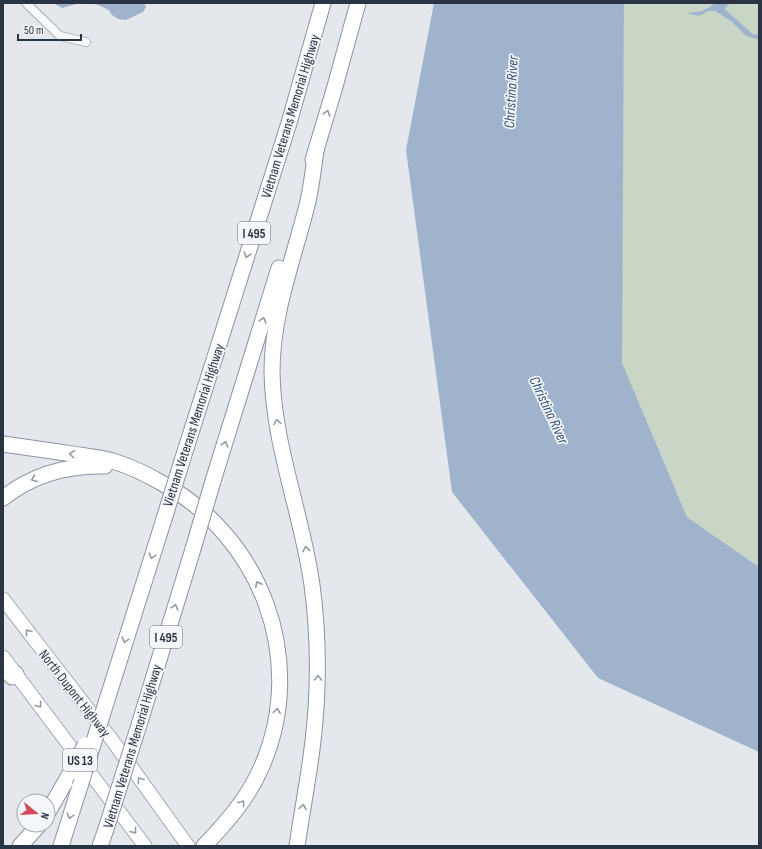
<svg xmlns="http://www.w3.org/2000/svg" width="762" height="849" viewBox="0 0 762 849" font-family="'Sofia Sans Condensed',sans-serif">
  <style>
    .green { fill: #c9d6c5 }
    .water { fill: #9fb4cc }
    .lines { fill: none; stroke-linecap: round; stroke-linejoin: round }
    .minor-casing { stroke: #a9aeb7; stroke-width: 10 }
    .primary-casing { stroke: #a3abb8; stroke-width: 15 }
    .motorway-casing { stroke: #8b94a3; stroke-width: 17 }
    .minor { stroke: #f7f8fa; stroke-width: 8 }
    .primary { stroke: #fff; stroke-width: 13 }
    .motorway { stroke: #fff; stroke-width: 15 }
    .motorway-bridge-casing { stroke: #8b94a3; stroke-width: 17; stroke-linecap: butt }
    .motorway-bridge { stroke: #fff; stroke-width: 15 }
    .oneway { stroke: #959aa2 }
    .labels { text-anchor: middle; stroke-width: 3.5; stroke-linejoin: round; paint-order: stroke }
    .shield { fill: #f4f6f9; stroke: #676e7b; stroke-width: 1 }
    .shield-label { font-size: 13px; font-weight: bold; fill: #2b3445 }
    .street-label { font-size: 14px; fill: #2b3445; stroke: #f4f6f9 }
    .water-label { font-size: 15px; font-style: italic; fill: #34527a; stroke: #f4f6f9 }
  </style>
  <rect width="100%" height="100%" fill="#e4e7ec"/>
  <!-- green -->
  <g class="green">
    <path d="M624 3H716L702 11 687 13 699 16 708 11H715L732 22 746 36 759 40V567L687 517 621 363Z"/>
    <path d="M731 3H759V33L754 35 725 9 729 4Z"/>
  </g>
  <!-- water -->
  <g class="water">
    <path d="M53 3H80L62 8Z"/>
    <path d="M89 3H144L146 7 143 12 126 20 118 19 112 15 109 10 98 5Z"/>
    <path d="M434 3H624L622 363 687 517 759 567V752L598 678 452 492 406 150Z"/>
    <path d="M716 3H731L729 4 725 9 754 35 759 33V40L746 36 732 22 715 11H709L699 16 686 13 702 11Z"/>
  </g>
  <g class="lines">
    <defs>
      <path id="minor" d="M26 3 60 36 86 42"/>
      <g id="primary">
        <path d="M3 599 112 740 188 846"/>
        <path d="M3 657 145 846"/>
      </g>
      <g id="motorway">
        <path d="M313 160 334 90 358 3"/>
        <path d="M3 444C24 447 45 450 66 453 83 456 100 457 116 462 131 467 146 474 160 482 261 536 308 659 262 766 249 797 227 822 204 846"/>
        <path d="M182 461 289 123 323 3"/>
        <path d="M213 481 279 268"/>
        <path d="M3 498C32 475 68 465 105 466"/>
        <path d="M3 666 12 677 16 674"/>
        <path d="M106 703 164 519"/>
        <path d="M139 725 193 549"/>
        <path d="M48 812 71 772"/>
        <path d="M20 846 39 825"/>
        <path d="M61 846 80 786"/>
        <path d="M100 846 105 832"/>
        <path d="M297 846C302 811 309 776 313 741 319 689 319 637 312 585 302 514 273 444 272 372 272 317 291 266 305 213 311 193 313 171 316 150"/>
      </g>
    </defs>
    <!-- minor casing -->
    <use href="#minor" class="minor-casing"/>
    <!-- primary casing -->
    <use href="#primary" class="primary-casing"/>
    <!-- motorway casing -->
    <use href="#motorway" class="motorway-casing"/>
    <!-- minor -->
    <use href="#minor" class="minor"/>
    <!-- primary -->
    <use href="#primary" class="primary"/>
    <!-- motorway -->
    <use href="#motorway" class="motorway"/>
    <defs>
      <g id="motorway-bridge">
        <path d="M164 519 182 461"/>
        <path d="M193 549 213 481"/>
        <path d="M71 772 85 745"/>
        <path d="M80 786 106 703"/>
        <path d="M105 832 139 725"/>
      </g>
    </defs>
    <!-- motorway-bridge casing -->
    <use href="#motorway-bridge" class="motorway-bridge-casing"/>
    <!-- motorway-bridge -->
    <use href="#motorway-bridge" class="motorway-bridge"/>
  </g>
  <!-- one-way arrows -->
  <defs><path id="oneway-chevron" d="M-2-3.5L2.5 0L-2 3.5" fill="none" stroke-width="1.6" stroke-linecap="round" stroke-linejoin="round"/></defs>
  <g class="oneway">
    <use href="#oneway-chevron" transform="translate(327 113) rotate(-73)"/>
    <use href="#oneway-chevron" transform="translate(247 255) rotate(108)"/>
    <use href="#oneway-chevron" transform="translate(263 320) rotate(-73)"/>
    <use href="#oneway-chevron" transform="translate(277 422) rotate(-100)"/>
    <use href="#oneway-chevron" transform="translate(225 444) rotate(-73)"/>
    <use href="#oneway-chevron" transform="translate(72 454) rotate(-172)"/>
    <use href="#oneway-chevron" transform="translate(34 479) rotate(157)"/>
    <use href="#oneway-chevron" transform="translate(306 549) rotate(-101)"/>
    <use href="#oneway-chevron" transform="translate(152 556) rotate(107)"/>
    <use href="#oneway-chevron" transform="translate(258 584) rotate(-116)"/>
    <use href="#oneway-chevron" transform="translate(175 607) rotate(-73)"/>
    <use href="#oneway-chevron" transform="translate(28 632) rotate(-128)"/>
    <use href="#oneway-chevron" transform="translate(125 640) rotate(108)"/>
    <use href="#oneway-chevron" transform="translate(318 678) rotate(-89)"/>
    <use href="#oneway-chevron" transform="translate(39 705) rotate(53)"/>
    <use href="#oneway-chevron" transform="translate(277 711) rotate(-83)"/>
    <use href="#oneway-chevron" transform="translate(140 780) rotate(-126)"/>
    <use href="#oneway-chevron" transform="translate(242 803) rotate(-54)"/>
    <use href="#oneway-chevron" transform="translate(303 807) rotate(-81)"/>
    <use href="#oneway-chevron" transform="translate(70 816) rotate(108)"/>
    <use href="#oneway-chevron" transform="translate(134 831) rotate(53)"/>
  </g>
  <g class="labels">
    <!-- shield labels -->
    <g class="shield">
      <rect x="238" y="222" width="32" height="22" rx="3"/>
      <rect x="150" y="626" width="32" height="22" rx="3"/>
      <rect x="63" y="749" width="34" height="22" rx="3"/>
    </g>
    <g class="shield-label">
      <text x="254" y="238">I 495</text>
      <text x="166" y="642">I 495</text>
      <text x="80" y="765">US 13</text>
    </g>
    <!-- street labels -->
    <g class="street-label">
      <text transform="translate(290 116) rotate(-73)" y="5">Vietnam Veterans Memorial Highway</text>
      <text transform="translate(193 425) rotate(-72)" y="5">Vietnam Veterans Memorial Highway</text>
      <text transform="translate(75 693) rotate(52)" y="5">North Dupont Highway</text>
      <text transform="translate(132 746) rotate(-73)" y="5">Vietnam Veterans Memorial Highway</text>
    </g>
    <!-- water labels -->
    <g class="water-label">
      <text transform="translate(511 92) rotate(-87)" y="5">Christina River</text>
      <text transform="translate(549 410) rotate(65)" y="5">Christina River</text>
    </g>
  </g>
  <!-- border -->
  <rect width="762" height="849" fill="none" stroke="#2b3445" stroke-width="8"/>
  <!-- north arrow -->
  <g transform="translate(36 813) rotate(108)"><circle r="19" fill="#f4f6f9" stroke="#a4a8b1"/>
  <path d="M0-3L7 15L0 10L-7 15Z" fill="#d1495b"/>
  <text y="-6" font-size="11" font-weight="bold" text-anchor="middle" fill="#2b3445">N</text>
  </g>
  <!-- scale -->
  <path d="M18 34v6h63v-6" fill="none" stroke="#2b3445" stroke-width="2"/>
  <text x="24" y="34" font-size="12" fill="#2b3445" stroke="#f4f6f9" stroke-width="3" paint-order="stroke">50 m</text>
</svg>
